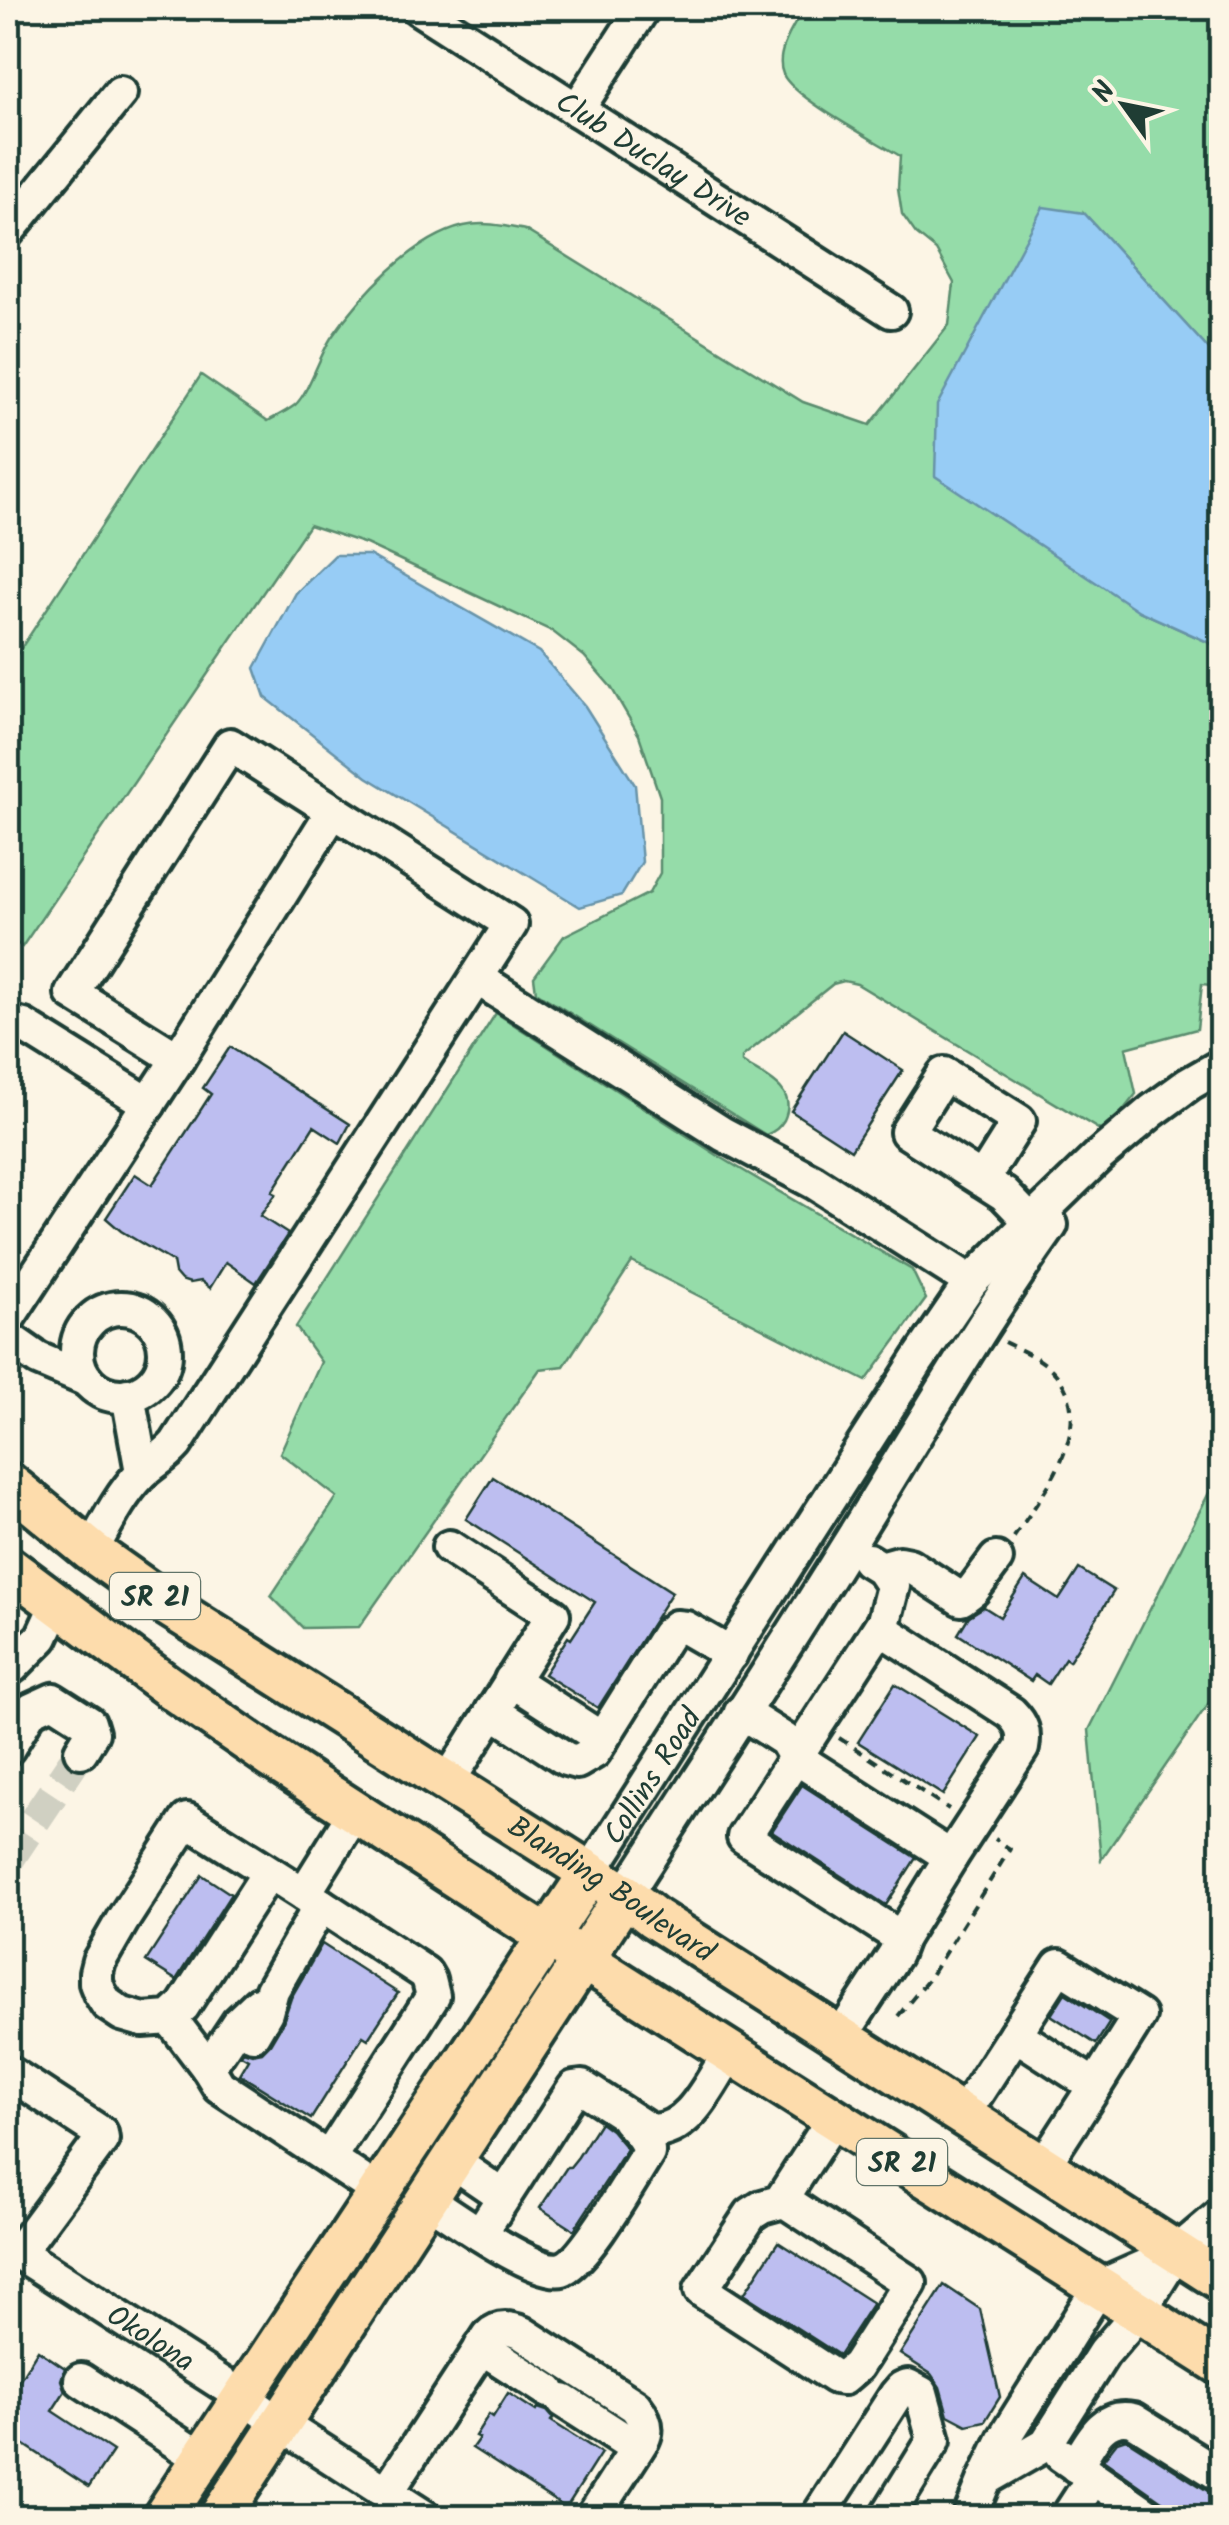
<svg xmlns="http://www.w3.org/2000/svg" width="1229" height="2525" viewBox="0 0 1229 2525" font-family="Kalam,sans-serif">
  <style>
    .green { fill: #95dca9; stroke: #5a8c6e; stroke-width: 2.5 }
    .water { fill: #97ccf5; stroke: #6793a8; stroke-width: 2.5 }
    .building { fill: #bdbef0; stroke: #1f3d34; stroke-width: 2.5 }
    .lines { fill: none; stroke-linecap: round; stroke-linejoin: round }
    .minor-tunnel { stroke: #d0d0c2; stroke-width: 32; stroke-dasharray: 32 16; stroke-linecap: butt }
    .minor-casing { stroke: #1f3d34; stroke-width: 40 }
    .major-casing { stroke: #1f3d34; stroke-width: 48 }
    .path { stroke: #1f3d34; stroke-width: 4; stroke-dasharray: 10 8; stroke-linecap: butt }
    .minor { stroke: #fcf5e5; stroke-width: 32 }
    .major { stroke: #fddcac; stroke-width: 40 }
    .labels { text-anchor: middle; stroke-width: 10; stroke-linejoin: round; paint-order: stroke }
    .shield { fill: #fcf5e5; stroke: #617469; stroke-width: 2.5 }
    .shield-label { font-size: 28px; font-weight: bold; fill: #1f3d34 }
    .street-label { font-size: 30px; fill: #1f3d34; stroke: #fcf5e5 }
  </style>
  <rect width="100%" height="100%" fill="#fcf5e5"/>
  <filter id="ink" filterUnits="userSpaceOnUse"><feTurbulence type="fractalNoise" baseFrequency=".01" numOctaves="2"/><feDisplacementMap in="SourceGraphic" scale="20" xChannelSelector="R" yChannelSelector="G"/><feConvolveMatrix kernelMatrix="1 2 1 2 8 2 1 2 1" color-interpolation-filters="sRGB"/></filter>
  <g filter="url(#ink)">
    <!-- green -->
    <g class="green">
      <path d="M804 8H1221V363L1084 213 1139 611 1221 648V986L1202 984 1197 1029 1126 1048 1136 1094 1105 1133 857 984 844 981 833 984 742 1057V1062C764 1077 799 1088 784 1120 779 1128 775 1131 766 1135L536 992 534 977 564 936 649 893 660 873V797L639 735 611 687 584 656 552 631 366 544 309 525 22 947 8 936V668L201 375 268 421C277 416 287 411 295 405 308 394 320 355 331 338 360 296 413 238 464 226 484 221 505 226 525 230L803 402 870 425 949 325 954 283 936 250 916 234 902 214 898 188 900 156C876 141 792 97 783 74 774 53 794 26 804 8Z"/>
      <path d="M496 1013 717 1155 912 1270 926 1299 866 1381 632 1262 564 1366 540 1369 359 1627 303 1628 271 1596 337 1497 280 1453 321 1362 296 1327Z"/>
      <path d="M1221 1469V1685L1101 1860 1089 1730Z"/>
    </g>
    <!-- water -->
    <g class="water">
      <path d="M1043 207 1084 213 1221 363V648L1139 611 935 476 937 405Z"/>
      <path d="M335 555H369L539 652 585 706 635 785 642 862 622 895 580 907 367 777 265 697 255 668 296 593Z"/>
    </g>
    <!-- building -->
    <g class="building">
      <path d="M843 1031 903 1070 851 1150 791 1111Z"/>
      <path d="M230 1047 350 1124 340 1143 314 1126 272 1192 276 1194 260 1216 288 1234 256 1283 226 1262 210 1288 201 1281 190 1283 181 1280 175 1273 173 1262 121 1231 106 1218 135 1174 152 1185 211 1094 203 1088Z"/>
      <path d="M493 1477 672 1592 598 1708 544 1674 568 1637 571 1639 595 1602 466 1519Z"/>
      <path d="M1079 1569 1114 1591 1069 1661 1065 1658 1048 1684 1035 1675 1031 1681 958 1634 969 1616 984 1607 1000 1617 1025 1578 1059 1600Z"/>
      <path d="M895 1684 980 1737 943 1795 858 1742Z"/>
      <path d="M802 1785 916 1858 886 1905 772 1831Z"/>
      <path d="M202 1875 231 1894 176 1980 146 1961Z"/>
      <path d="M322 1944 398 1993 368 2039 363 2036 311 2119 239 2074 248 2059 241 2055 243 2051 252 2054 262 2052 270 2044 283 2022 291 1998Z"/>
      <path d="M1065 1993 1110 2022 1096 2044 1051 2015Z"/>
      <path d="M600 2122 611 2130 627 2149 574 2230 540 2208 567 2167H570L578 2157Z"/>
      <path d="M778 2242 873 2303 839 2355 744 2294Z"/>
      <path d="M944 2285 980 2309 1000 2397 985 2421 967 2425 948 2415 940 2387 931 2374 900 2354Z"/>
      <path d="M38 2350 65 2368 61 2380 65 2391 52 2411 113 2451 89 2487 8 2434V2398Z"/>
      <path d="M508 2393 536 2411 538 2408 547 2411 553 2418 551 2421 601 2453 566 2508 472 2448 479 2438 475 2436 489 2414 493 2417Z"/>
      <path d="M1126 2439 1211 2493 1222 2496V2518H1182L1170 2510 1163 2502 1103 2460 1117 2442Z"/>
    </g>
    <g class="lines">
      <!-- minor-tunnel -->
      <path class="minor-tunnel" d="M8 1860 81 1751"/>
      <defs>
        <g id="minor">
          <path id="s1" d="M418 8 891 311"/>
          <path d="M577 110 643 8"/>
          <path d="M8 231 120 93"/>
          <path d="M477 978 723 1134 814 1182 971 1282"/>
          <path d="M8 1022 24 1026 149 1104"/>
          <path d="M982 1180 1019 1121 944 1074 907 1132 1004 1194 1031 1222"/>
          <circle cx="121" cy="1352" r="44"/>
          <path d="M8 1318 178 1059"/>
          <path d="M8 1338 38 1359 85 1379"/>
          <path d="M128 1395 142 1472"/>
          <path d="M91 1551C106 1525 119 1497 139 1476 150 1464 164 1458 176 1444L511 924 230 745 72 993 178 1059 333 811"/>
          <path d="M868 1560 881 1568 899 1563 909 1565 961 1599 973 1590 996 1559"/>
          <path d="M881 1568 893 1586 884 1621 744 1837 901 1938"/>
          <path d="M880 1628 1011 1713C1022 1724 1025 1732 1022 1748L951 1857"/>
          <path d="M8 1668 12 1667 42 1637 57 1604"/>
          <path d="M492 1711 566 1759 577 1762 594 1752 602 1739 511 1680"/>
          <path d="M741 1712 785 1740 795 1757 951 1857 901 1938 895 1954 840 2038"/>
          <path d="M602 1739 667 1635 676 1627 686 1628 731 1654"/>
          <path d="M8 1748 31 1710 53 1700 89 1723 92 1733 81 1751"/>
          <path d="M447 1783 553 1615 449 1547"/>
          <path d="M269 1872 183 2006 170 2018 143 2020 122 2014 107 2004 100 1993 96 1983V1973L99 1961 122 1921 187 1820 304 1894 355 1812"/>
          <path id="s2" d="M590 1873 918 1360 971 1282 1031 1222 1099 1156 1152 1111 1189 1084 1222 1065"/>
          <path d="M304 1894 425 1973 429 1980 433 1996 329 2158"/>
          <path d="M625 1895C699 1779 775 1664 847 1547 914 1439 977 1329 1051 1225"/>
          <path d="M170 2018 208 2068 219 2086 379 2192"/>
          <path d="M253 2034 266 2012 272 1990 321 1905"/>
          <path d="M1015 2034 1059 1966 1139 2016 1095 2086"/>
          <path d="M208 2068 238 2023 258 2004"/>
          <path d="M8 2072 101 2133 102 2139 18 2253"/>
          <path d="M962 2116 1015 2034 1095 2086 1042 2168"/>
          <path d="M452 2161 503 2196"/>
          <path d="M427 2199C451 2215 536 2276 562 2269 584 2263 633 2176 648 2153 649 2139 636 2130 628 2120"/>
          <path d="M782 2199 910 2283 857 2366 843 2378 835 2377 701 2290 751 2214 762 2207 780 2202 834 2118"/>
          <path d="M480 2234 574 2088 582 2087 650 2131C690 2133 711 2081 730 2052"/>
          <path id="s3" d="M8 2246 243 2397 280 2424 426 2518"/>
          <path d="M1176 2253 1139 2312 1103 2354 1046 2444 985 2479 1004 2439 1099 2287Z"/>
          <path d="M1176 2253 1222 2214"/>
          <path d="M481 2347 549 2391"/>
          <path d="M81 2380 202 2459"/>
          <path d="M564 2401 637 2448"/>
          <path d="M1061 2455 1152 2518"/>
          <path d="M1076 2466C1090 2443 1102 2413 1133 2420L1222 2476"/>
          <path d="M387 2492 489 2336C499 2326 510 2328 522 2333L635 2406C643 2416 649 2427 643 2439L592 2518"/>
          <path d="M817 2518 896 2395 902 2388 908 2386 921 2393 934 2440 886 2518"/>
          <path d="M969 2518 985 2479"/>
          <path d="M1067 2518 1093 2478"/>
        </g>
        <g id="major">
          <path id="s4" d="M8 1483 91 1551 167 1605 625 1895 654 1918 1222 2281"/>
          <path d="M8 1567 169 1687 272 1758 517 1917 1222 2365"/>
          <path d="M163 2518 590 1873"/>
          <path d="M219 2518 625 1895"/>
        </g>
      </defs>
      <!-- minor casing -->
      <use href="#minor" class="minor-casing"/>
      <!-- major casing -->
      <use href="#major" class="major-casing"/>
      <!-- path -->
      <g class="path">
        <path d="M1004 1342C1020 1350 1039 1357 1052 1370 1103 1422 1042 1495 1012 1540"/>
        <path d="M839 1738 949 1809"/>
        <path d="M898 2016 928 1980 1010 1849 995 1839"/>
      </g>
      <!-- minor -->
      <use href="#minor" class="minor"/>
      <!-- major -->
      <use href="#major" class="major"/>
    </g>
  </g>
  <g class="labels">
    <!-- shield labels -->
    <g class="shield">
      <rect x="110" y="1573" width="90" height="46" rx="8"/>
      <rect x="857" y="2139" width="90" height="46" rx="8"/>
    </g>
    <g class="shield-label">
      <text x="155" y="1606">SR 21</text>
      <text x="902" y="2172">SR 21</text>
    </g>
    <!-- street labels -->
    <g class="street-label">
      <text dy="10" stroke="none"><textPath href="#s1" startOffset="280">Club Duclay Drive</textPath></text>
      <text dy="10" stroke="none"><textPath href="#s2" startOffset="115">Collins Road</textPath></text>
      <text dy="10" stroke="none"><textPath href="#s4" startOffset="728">Blanding Boulevard</textPath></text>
      <text dy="10" stroke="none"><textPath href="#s3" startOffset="170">Okolona</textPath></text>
    </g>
  </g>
  <!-- margin -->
  <rect width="1229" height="2525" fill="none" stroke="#fcf5e5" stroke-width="40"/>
  <rect x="20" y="20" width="1189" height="2485" fill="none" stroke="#1f3d34" stroke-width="4" filter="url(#ink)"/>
  <!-- north arrow -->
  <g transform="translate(1124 105) rotate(303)" stroke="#fcf5e5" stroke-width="8" paint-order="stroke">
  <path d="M0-8L18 38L0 25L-18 38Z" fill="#1f3d34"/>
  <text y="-15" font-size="28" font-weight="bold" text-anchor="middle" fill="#1f3d34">N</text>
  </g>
</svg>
